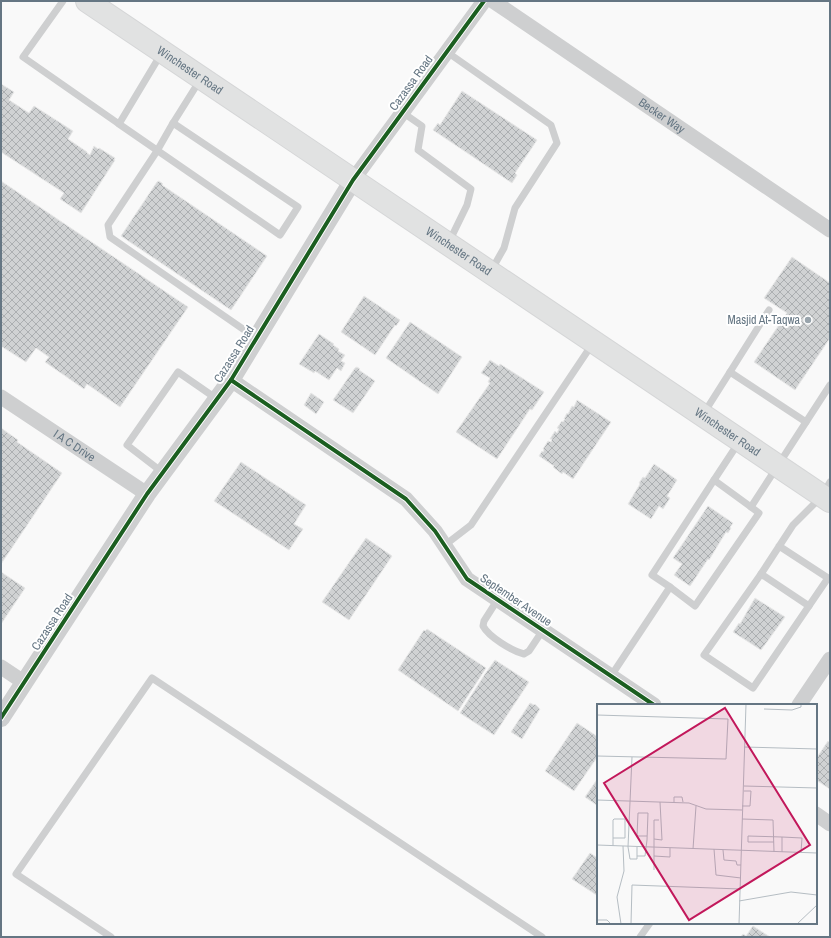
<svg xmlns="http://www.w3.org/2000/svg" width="831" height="938" viewBox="0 0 831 938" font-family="'Archivo Narrow',sans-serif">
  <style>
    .building { fill: url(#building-cross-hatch); stroke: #e8e8e8 }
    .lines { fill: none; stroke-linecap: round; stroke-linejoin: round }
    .primary-casing { stroke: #d5d6d7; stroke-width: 24 }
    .service { stroke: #cecfd0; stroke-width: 7 }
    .minor { stroke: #cecfd0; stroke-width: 15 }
    .tertiary { stroke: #cecfd0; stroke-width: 18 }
    .primary { stroke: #e1e2e2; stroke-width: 22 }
    .cycleway-casing { stroke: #fff; stroke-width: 6 }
    .cycleway { stroke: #1b5e20; stroke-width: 4 }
    .poi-dot { fill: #99a4ac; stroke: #fff; stroke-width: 1.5 }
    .labels { text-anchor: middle; stroke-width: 4; stroke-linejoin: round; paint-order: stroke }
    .street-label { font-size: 12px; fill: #657683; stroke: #fff }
    .poi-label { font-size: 12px; fill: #657683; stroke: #fff; text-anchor: end }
    .inset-road { fill: none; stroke: #b5bdc3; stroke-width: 1 }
    .view { fill: #c2185b; fill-opacity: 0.15; stroke: #c2185b; stroke-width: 2 }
    .inset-edge { fill: none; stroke: #657683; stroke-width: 2 }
  </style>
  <defs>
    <pattern id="building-cross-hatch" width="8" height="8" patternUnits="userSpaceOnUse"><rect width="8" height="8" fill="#d0d2d3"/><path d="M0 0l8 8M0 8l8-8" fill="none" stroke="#acafb1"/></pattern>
  </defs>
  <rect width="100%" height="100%" fill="#f9f9f9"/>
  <!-- building -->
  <g class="building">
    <path d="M1 84 14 92 9 100 29 113 34 106 73 131 68 139 87 152V153L90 155 94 146 98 149 99 148 115 158 114 160H115L81 213 60 199 64 193 1 152Z"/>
    <path d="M462 91 537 140 515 173 517 175 512 183 433 130 438 123 440 125Z"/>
    <path d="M1 181 188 307 120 407 87 384 84 389 45 362 49 357 36 348 26 362 1 346Z"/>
    <path d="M159 181 163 184 162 185 267 256 231 310 121 236 157 182Z"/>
    <path d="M792 257 830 283V338L795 390 754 362 787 313 764 298Z"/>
    <path d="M364 296 400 320 396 326 395 325 375 355 341 332Z"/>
    <path d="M410 322 462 357 438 394 386 358Z"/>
    <path d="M319 334 334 344 333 345 339 349 338 351 345 355 341 361 345 363 341 371 337 368 329 380 315 371 314 373 299 364Z"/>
    <path d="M490 360 499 366 500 364 544 392 532 410 530 409 497 459 456 432 490 383 488 382 490 378 481 373Z"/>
    <path d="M357 367 360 369 359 370 375 381 353 413 333 400 355 368Z"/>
    <path d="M311 393 324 402 316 414 304 405Z"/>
    <path d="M577 400 611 422 573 479 563 472 562 474 553 467 554 466 539 456 542 451 543 452 544 450 543 449 548 441 551 442 552 439H550L555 431 557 433 559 429 557 428 562 421 563 422 565 419H564L567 413 568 414 572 406 574 407Z"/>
    <path d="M1 428 18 440 17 442 62 473 1 564Z"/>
    <path d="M241 462 306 505 294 524 303 529 289 550 214 501Z"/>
    <path d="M654 464 677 480 667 496 670 498 663 509 659 506 651 519 628 504 640 484 639 483 643 477 645 478Z"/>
    <path d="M708 506 733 523 730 527 731 528 728 533 726 532 709 560 708 559 690 586 674 575 682 564 673 558Z"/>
    <path d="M366 538 392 556 349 620 322 602Z"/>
    <path d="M1 572 25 588 1 624Z"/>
    <path d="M755 598 785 617 761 650 733 632 739 623 740 624Z"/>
    <path d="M427 629 486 668 458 711 398 670 424 630 425 631Z"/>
    <path d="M495 660 529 682 494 735 460 713 485 674Z"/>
    <path d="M530 703 534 705 535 704 540 709 522 739 511 732Z"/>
    <path d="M577 723 598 737V756L574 791 545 771Z"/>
    <path d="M828 741 830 743V789L816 780V759Z"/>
    <path d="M598 778V806L585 797Z"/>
    <path d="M590 853 596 857 598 856V896L572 879Z"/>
    <path d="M753 926 770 937H740L743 934 746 936Z"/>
  </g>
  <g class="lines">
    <defs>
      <g id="primary">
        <path id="s3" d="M87 1 830 501"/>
      </g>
    </defs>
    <!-- primary casing -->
    <use href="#primary" class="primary-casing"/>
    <!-- service -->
    <g class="service">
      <path d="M63 1 23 57 119 124"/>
      <path d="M447 52 551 125 557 143 515 208 504 248 491 271"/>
      <path d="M161 54 119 124 280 235 298 207 173 123"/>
      <path d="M200 80 173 123 157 151 108 225 110 237 256 338"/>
      <path d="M402 112 422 126 418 150 471 189 467 205 449 242"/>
      <path d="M730 372 769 310"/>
      <path d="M704 413 730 372 806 422"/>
      <path d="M162 472 127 445 178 372 217 399"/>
      <path d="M714 480 739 442"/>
      <path d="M445 545 471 525 593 343"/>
      <path d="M779 546 828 578 753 688 704 655 761 574 793 525 822 496 830 482"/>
      <path d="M761 574 809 606"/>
      <path d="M670 587 695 606 759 513 751 507"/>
      <path d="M498 599 484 621 483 626C489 637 512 651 524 654L529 651 543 630"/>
      <path d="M611 676 670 587 652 575 714 480 751 507 830 385"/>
      <path d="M111 937 16 874 152 678 542 937"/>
      <path d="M640 937 650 923"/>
    </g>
    <!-- minor -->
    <g class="minor">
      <path id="s1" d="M493 1 830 230"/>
      <path d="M353 180 484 1"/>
      <path d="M231 380 406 499 435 531 467 579 654 705"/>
      <path id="s2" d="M1 397 147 494"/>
      <path d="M1 667 25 683"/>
      <path d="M799 705 830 659"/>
      <path d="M816 814 830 824"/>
    </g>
    <!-- tertiary -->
    <path class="tertiary" d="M1 718 147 494 231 380 353 180"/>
    <!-- primary -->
    <use href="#primary" class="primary"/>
    <defs>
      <g id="cycleway">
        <path d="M231 380 406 499 435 531 467 579 654 705"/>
        <path d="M1 718 147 494 231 380 353 180 484 1"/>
      </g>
    </defs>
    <!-- cycleway casing -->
    <use href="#cycleway" class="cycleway-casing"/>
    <!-- cycleway -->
    <use href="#cycleway" class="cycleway"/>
  </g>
  <!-- markers -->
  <circle class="poi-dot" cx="808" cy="320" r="4"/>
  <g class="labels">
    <!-- street labels -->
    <g class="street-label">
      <text dy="4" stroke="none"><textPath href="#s3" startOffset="124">Winchester Road</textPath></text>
      <text transform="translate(411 83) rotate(-54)" y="4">Cazassa Road</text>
      <text dy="4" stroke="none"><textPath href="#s1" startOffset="204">Becker Way</textPath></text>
      <text dy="4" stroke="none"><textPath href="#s3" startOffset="448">Winchester Road</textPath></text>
      <text transform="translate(234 354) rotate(-58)" y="4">Cazassa Road</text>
      <text dy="4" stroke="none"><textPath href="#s3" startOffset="772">Winchester Road</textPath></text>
      <text dy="4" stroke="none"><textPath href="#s2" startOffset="88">I A C Drive</textPath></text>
      <text transform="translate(516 600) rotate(34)" y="4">September Avenue</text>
      <text transform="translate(52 622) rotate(-57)" y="4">Cazassa Road</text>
    </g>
    <!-- poi labels -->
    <g class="poi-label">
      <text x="800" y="324">Masjid At-Taqwa</text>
    </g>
  </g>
  <!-- overview -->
  <g transform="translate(597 704)">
    <rect width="220" height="220" fill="#f9f9f9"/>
    <path class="inset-road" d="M167 5 195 6 204 3V0M0 11 131 15 129 55 0 52M147 43 220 45M35 53 31 143 33 155H40V143M147 82 220 84M0 96 92 99 109 105 145 106M77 98V93H85L86 98M145 102H153L154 87H147M145 115 176 116 177 148M185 133 205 134 204 148M57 135V116H62M177 138H151V132L185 133V148M0 141 220 149M16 142V116L17 115H28V134H16M96 145 99 102M117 145 119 171 144 174M126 146 127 156 139 157 140 161H144M40 152H48L50 136 51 109H41L40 132H50M57 152 73 153V144M57 166V135L65 136 63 98M142 197 194 188 220 191M0 216H10L14 220M24 220 20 193 27 167 26 142M34 220 35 181 143 185M142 220 149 0M200 220 220 201"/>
    <path class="view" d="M128 4 213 141 92 216 7 79Z"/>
    <rect width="220" height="220" class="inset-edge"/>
  </g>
  <!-- border -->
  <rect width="831" height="938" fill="none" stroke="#657683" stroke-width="4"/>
</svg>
